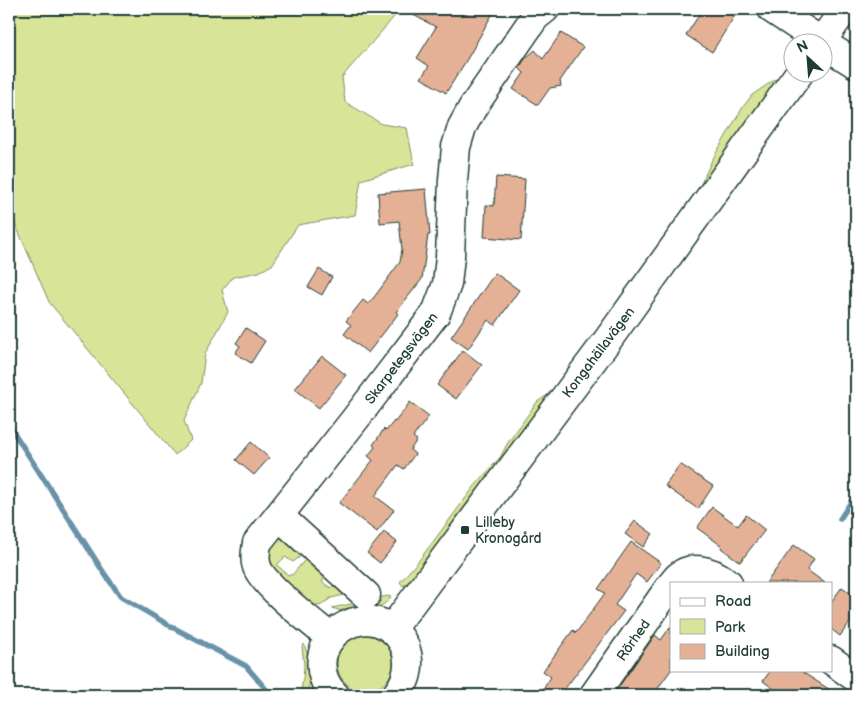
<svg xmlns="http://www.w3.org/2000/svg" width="865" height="704" viewBox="0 0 865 704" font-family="'Balsamiq Sans',sans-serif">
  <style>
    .green { fill: #d8e497; stroke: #7c9066 }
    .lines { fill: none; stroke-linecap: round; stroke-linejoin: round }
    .stream { stroke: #6892a8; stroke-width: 5.5 }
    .building { fill: #e4b196; stroke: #1f3d34 }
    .minor-casing { stroke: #1f3d34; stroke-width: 31 }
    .minor { stroke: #fff; stroke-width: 28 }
    .poi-dot { fill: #1f3d34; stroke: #fff; stroke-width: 2 }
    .labels { text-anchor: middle; stroke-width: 5; stroke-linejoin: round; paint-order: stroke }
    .street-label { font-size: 14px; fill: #1f3d34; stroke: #fff }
    .poi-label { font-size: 14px; fill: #1f3d34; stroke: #fff; text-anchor: start }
  </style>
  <rect width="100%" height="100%" fill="#fff"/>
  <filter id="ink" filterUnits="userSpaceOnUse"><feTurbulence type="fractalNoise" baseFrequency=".02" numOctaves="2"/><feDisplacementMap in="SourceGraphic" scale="10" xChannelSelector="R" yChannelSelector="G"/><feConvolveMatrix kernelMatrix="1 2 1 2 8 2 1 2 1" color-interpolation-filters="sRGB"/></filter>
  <g filter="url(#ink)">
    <!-- green -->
    <g class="green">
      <path d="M9 9H401L342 77 345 102 382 124 407 128 414 164 361 180 355 215 298 225 272 265 259 272 233 277 222 290 228 312 205 354 201 383 184 421 191 440 175 455 49 302 14 221 9 203Z"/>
      <path d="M777 78 780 82 693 201 712 160 743 107 752 95Z"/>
      <path d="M558 388 435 555 407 584 403 586 400 582 420 559 474 487 501 456 507 444 537 402Z"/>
      <path d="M280 530 305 553 293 562 285 557 277 565 288 575H292L309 555 329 571 322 582 331 588 339 580 348 594 331 598 320 606 310 603 267 569 270 537Z"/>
      <path d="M388 596 391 597C379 614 350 615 332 608Z"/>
      <circle cx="365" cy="663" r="28"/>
      <path d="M304 644C311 662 312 677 307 695H300L303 679 304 665 302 647Z"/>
    </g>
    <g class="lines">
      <!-- stream -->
      <g class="stream">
        <path d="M9 425 104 573 121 597 172 627 246 666 271 695"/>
        <path d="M840 519 856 494"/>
      </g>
    </g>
    <!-- building -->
    <g class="building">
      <path d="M402 9H495L469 56 446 93 421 78 429 66 417 58 436 27Z"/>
      <path d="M703 9H739L712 52 686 35Z"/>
      <path d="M561 33 583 47 560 81 561 86 550 88 538 105 513 89 524 73 519 68 525 59 535 50 543 59Z"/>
      <path d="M496 177 525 179 521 240 484 237 486 205 494 206Z"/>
      <path d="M426 189 430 235H428L422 279 396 312 398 314 368 353 344 334 351 325 346 321 363 300 368 304 375 296 400 262 402 249 399 221 380 223 378 193Z"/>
      <path d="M319 269 332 277 322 295 308 287Z"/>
      <path d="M495 273 519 290 495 325 488 320 468 349 451 337Z"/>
      <path d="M246 328 265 341 251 363 235 353 240 346 236 343Z"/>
      <path d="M463 350 482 365 456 399 437 385Z"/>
      <path d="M322 356 346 375 319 408 295 389Z"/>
      <path d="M410 402 429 416 413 437 417 440 410 450 415 454 404 469 398 465 375 496 394 510 377 532 339 503 373 460 368 456 375 447 373 445 384 429 386 431 394 421 395 422Z"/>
      <path d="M251 442 269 458 254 475 236 460Z"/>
      <path d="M680 464 713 486 698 509 665 486Z"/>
      <path d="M712 507 738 526 746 515 765 530 740 562 721 548 722 546 697 528Z"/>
      <path d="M635 521 653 534 643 547 625 534Z"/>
      <path d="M384 532 397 542 380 563 367 553Z"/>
      <path d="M631 542 661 563 647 582 636 574 615 605 624 611 560 695H539L551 677 543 671 573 630 576 633 605 593 598 589Z"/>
      <path d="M794 545 814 559 807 570 825 583H766Z"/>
      <path d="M842 587 856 597V614L840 636 831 629V602Z"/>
      <path d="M671 626V670L653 695H613L655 635 661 640Z"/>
      <path d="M771 670H799L838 695H782L763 681Z"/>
    </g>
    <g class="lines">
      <defs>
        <g id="minor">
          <path d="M772 9 822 42"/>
          <path d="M821 42 845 9"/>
          <path d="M822 43 856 64"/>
          <path d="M279 516 366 595"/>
          <path d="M673 583C687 562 711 570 728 583"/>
          <path d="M392 629 607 341 800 72"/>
          <path d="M331 638C313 623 264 586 257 567 254 559 256 551 257 543L356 418 436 313 447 284 450 257 453 180 456 147 462 127 473 107 535 17 545 9"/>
          <path d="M831 660 856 678"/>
          <path d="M335 695C324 685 320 671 322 657 324 646 331 635 340 629 383 599 431 652 396 695"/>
          <path d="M594 695 671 585"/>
        </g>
      </defs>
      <!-- minor casing -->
      <use href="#minor" class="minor-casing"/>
      <!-- minor -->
      <use href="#minor" class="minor"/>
    </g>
  </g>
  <!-- markers -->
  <rect class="poi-dot" x="460" y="525" width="10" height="10" rx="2.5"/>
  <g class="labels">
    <!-- street labels -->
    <g class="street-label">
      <text transform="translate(598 352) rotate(-53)" y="5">Kongahällavägen</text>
      <text transform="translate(401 358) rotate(-53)" y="5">Skarpetegsvägen</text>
      <text transform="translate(633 640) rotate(-55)" y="5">Rörhed</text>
    </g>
    <!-- poi labels -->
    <g class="poi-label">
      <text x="475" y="527">Lilleby<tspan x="475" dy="16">Kronogård</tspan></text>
    </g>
  </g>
  <!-- margin -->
  <rect width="865" height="704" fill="none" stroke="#fff" stroke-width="30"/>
  <rect x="15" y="15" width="835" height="674" fill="none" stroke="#1f3d34" stroke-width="2" filter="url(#ink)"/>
  <!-- legend -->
  <rect x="670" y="582" width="162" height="90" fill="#ffffff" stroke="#a5b1ae"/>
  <rect x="680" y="598" width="25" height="8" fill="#ffffff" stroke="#a5b1ae"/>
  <text x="715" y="606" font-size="15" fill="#1f3d34">Road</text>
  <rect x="680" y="619" width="25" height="15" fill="#d8e497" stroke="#a5b1ae"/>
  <text x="715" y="632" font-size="15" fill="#1f3d34">Park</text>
  <rect x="680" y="644" width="25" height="15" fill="#e4b196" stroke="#a5b1ae"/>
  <text x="715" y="656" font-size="15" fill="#1f3d34">Building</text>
  <!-- north arrow -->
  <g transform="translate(808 58) rotate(334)"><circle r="24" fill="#ffffff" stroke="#a5b1ae"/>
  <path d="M0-4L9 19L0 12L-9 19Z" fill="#1f3d34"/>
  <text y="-8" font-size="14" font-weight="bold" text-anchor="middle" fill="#1f3d34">N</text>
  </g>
</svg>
